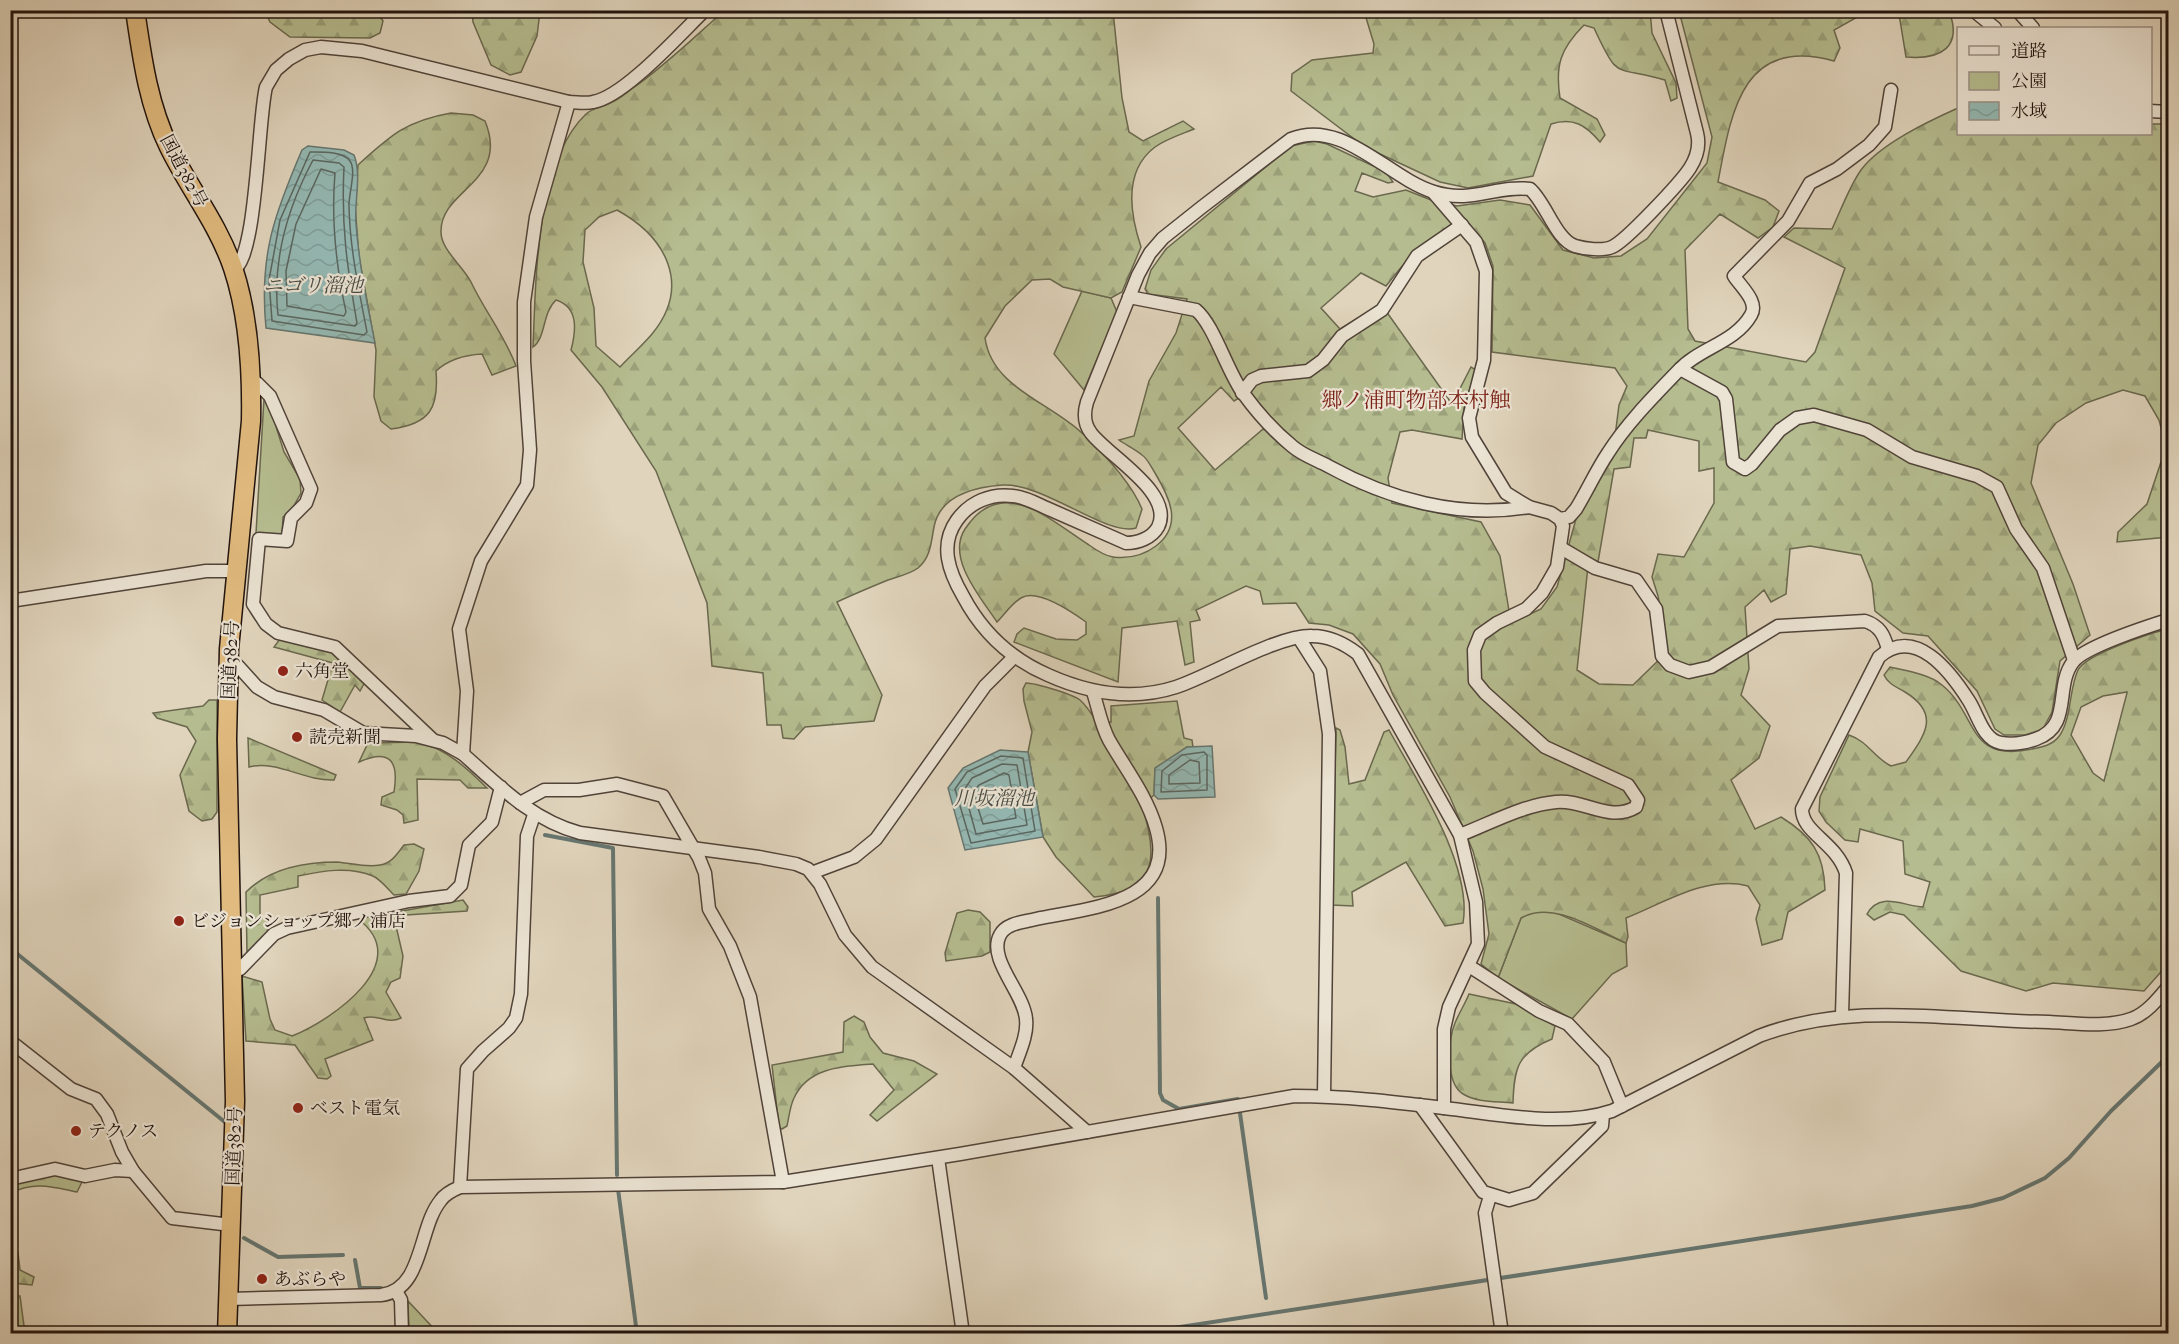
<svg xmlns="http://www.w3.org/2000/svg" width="2179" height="1344" viewBox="0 0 2179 1344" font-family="'IM FELL French Canon','Noto Serif JP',serif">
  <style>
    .green { fill: #b5bc8f; stroke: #6a684e; stroke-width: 1.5 }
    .forest { fill: url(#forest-firs); stroke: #6a684e; stroke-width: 1.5; fill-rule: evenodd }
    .water { fill: url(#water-waves); stroke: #667670; stroke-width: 1.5 }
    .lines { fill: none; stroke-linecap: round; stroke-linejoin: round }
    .shore { stroke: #5a6660; stroke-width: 1.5 }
    .stream { stroke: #667670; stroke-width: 4 }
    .minor-casing { stroke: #504339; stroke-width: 15 }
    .highway-casing { stroke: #20130d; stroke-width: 21 }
    .minor { stroke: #ebe3d3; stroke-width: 12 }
    .highway { stroke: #e0ba7e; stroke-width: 18 }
    .poi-dot { fill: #8f2418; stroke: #ebe3d3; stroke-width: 2 }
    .labels { text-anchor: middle; stroke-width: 4.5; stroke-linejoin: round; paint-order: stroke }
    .street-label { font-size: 18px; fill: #20130d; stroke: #ebe3d3 }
    .poi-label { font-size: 18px; fill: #20130d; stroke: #ebe3d3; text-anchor: start }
    .water-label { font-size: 20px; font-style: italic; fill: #494d47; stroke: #ebe3d3 }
    .quarter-label { font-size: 21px; fill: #7a1f14; stroke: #ebe3d3 }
  </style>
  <defs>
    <pattern id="forest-firs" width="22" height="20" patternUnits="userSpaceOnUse" patternTransform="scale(1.5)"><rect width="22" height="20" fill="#b5bc8f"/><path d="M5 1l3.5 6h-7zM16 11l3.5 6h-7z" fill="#9ba17a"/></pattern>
    <pattern id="water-waves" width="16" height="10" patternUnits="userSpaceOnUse" patternTransform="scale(1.5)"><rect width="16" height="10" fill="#94b8b2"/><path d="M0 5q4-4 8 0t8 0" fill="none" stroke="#7f9d98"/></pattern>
  </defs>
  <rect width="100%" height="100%" fill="#e0d4bc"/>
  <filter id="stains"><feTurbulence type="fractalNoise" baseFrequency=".00333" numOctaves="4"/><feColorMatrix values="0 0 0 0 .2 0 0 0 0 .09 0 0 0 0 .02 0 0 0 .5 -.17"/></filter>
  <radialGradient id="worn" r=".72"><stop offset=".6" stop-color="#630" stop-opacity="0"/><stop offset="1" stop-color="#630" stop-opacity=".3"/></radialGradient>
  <!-- green -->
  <g class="green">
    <path d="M1082 291 1111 298 1117 312 1084 390 1054 354Z"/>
    <path d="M264 399 269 404 284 452 300 479 301 493 292 509 283 517 282 536 256 533Z"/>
    <path d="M1533 911H1552L1626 943 1627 966 1612 974 1572 1019 1498 978 1521 918Z"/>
    <path d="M11 1296H20L24 1326 15 1333 11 1332Z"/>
    <path d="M408 1301 438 1333H409Z"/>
  </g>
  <!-- forest -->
  <g class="forest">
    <path d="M1650 10 1652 33 1676 83 1677 98 1671 101 1665 80C1613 65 1619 82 1594 28L1584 25C1560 49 1555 66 1560 98L1597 119 1605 135 1600 142C1586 125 1573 117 1551 124L1533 176 1468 188 1440 182 1365 147 1291 91 1292 74 1312 60 1373 53 1374 44 1364 11Z"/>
    <path d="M265 11H376L383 21 380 33 370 38 290 37 270 22Z"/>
    <path d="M472 11H540L537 36 521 72 510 75 491 65 473 22Z"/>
    <path d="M724 11H1113L1122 98 1129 132 1143 141 1183 121 1194 129C1182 134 1166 139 1155 147 1123 171 1130 214 1141 247L1122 292 1111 298 1063 287 1050 279 1032 280 1005 306 985 338C992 388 1050 402 1083 434 1104 454 1131 482 1142 509L1136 528C1107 537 1044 483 1003 485 975 487 940 495 934 527 931 542 931 557 918 568 910 574 897 577 888 580 871 587 854 594 837 602L882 695 874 721 805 727 794 739 783 738 781 725H767L763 673 712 666 707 603 656 471 602 387 571 350C576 331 579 307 556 300 542 313 546 338 533 347 536 283 535 162 586 114 594 107 601 108 610 103 618 100 626 93 633 88 666 65 694 37 724 11ZM617 210C666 237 692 285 652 334 642 346 630 356 620 367L596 346 594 308 583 262 585 230 599 217Z"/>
    <path d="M1679 11H1868L1834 30 1840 48 1834 61C1742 35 1731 113 1718 182L1765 200 1779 211 1773 227 1758 238 1720 214 1685 250 1688 329 1695 341 1806 362 1815 352 1845 268 1784 237 1794 228 1832 229C1841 210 1849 187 1861 170 1880 144 1929 121 1958 108V134H2150L2151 124H2168V537L2117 542 2118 532 2147 504 2162 459 2163 435 2159 420 2145 396 2123 390 2086 403 2056 423 2038 445 2031 483 2073 584 2090 635 2060 661 2052 712 2043 729 2025 735H2004L1995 729 1977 691 1928 636 1903 633 1875 611 1872 583 1861 555 1810 546 1790 549 1786 594 1771 602 1764 590 1745 607 1749 669 1741 695 1770 726 1759 758 1731 780 1755 829 1781 817C1812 836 1824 854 1825 890L1788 912 1782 939 1762 945 1756 919 1760 905 1748 886C1706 875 1664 903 1626 918L1628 937 1626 943C1594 929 1554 900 1521 918L1498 978 1481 964 1489 934 1483 889 1473 851 1450 797 1393 695 1380 664 1353 634 1329 625 1309 623 1296 603 1263 604 1260 591 1246 586 1196 610 1200 620 1190 622 1194 662 1185 665 1177 621 1122 628 1118 682 1014 642 1017 634 1024 628 1056 639 1077 640 1086 634V622C1072 612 1037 588 1021 598 1012 603 1004 615 997 622 981 598 946 558 965 529 1002 473 1050 520 1089 545 1096 550 1105 556 1113 557 1129 559 1144 555 1156 546 1183 525 1170 498 1155 473 1151 467 1148 459 1142 455 1135 449 1126 445 1119 440L1134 436 1149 381 1176 333 1187 299 1148 294 1145 289 1151 270 1166 249 1291 146 1314 141 1327 144 1386 172 1393 182 1388 183 1362 173 1355 191 1373 197 1406 190 1431 200 1457 206 1500 200 1530 205 1563 250 1594 258 1621 256 1647 239 1707 163 1712 137ZM1465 220 1485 243 1493 266 1492 352 1615 368 1627 386 1619 405 1613 452 1576 519 1557 587 1541 609 1511 623 1500 556 1481 522 1392 503 1388 478 1400 432 1412 430 1462 439 1464 408 1476 370 1471 367 1452 404 1381 304 1340 329 1321 308 1361 273 1386 286C1411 254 1427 236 1465 220ZM1221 387 1234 401 1249 392 1270 423 1215 470 1178 428ZM1648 430 1699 441V471L1714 468V503L1684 557 1658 554 1652 577 1658 596 1667 652 1633 685 1599 684 1577 670 1589 557 1598 562 1614 469 1630 467 1634 438H1646Z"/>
    <path d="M1895 11H1949C1963 47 1941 60 1906 57L1899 14Z"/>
    <path d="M451 113 473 115 485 121C510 182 441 189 441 231 440 249 463 266 471 282 484 310 505 336 516 366L492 375 482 354C464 355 449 359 436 371 439 408 430 424 391 429L381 421 374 397 376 350 359 257 355 205 358 165C391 135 406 121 451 113Z"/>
    <path d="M2168 629V964L2144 991 2053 983 2026 991 1961 971 1904 915 1890 912 1874 920 1867 914C1880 891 1903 906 1923 907L1930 882 1905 874 1903 841 1860 829 1858 842 1845 840 1826 822 1819 811 1820 797 1849 735C1869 742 1873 757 1891 766L1906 762C1925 735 1941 714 1905 692 1897 687 1888 684 1884 675L1890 667C1906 671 1929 674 1942 685 1979 715 1966 763 2032 749 2043 747 2053 745 2060 735 2072 716 2069 689 2078 670 2086 654 2151 633 2168 629ZM2127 692V693L2104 781 2093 773 2071 735 2081 707 2103 696Z"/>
    <path d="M280 639 333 651 365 682 360 691 355 685 340 712 322 700 333 663 274 647Z"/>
    <path d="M1026 683C1035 683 1072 694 1080 700 1087 706 1093 716 1098 724L1111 722V706L1177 701 1184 738 1192 740 1193 747H1187L1155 769 1154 795 1142 806C1159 858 1157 892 1094 897L1056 857 1043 837 1028 752 1032 732 1024 701 1023 689Z"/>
    <path d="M209 700H217V812L212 819 202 821 189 811 180 775 196 741 187 727 157 718 153 713 203 706Z"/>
    <path d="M1336 728 1340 730 1345 747 1349 784 1365 780 1384 732 1389 730C1416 779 1473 866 1463 923L1445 926 1406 862 1352 892 1353 906 1332 905Z"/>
    <path d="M248 738 336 775 334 780C304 781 277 760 249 767Z"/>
    <path d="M419 742C446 749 467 768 487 788H468L460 780 417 779 418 820 404 823 403 815 397 810 381 805 382 797 394 792C399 761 390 748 359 762L368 743Z"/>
    <path d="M414 844 424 849 419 871 406 894 394 895C388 889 380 879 373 876 349 866 322 871 298 876V887L260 895V918H266L268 934 247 954 246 892C270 868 305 862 337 862 351 863 366 868 380 865 392 863 397 854 404 845Z"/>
    <path d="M463 900 468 907 467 911 406 915 396 926 403 956 400 978 391 982 386 992 401 1018C386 1025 378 1013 364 1018L373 1040 325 1059 331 1076 327 1079 318 1078 295 1045 246 1041 242 976 262 982 270 1019 275 1030 292 1036C332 1020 416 962 358 919Z"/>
    <path d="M968 910 980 912 990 922V952L982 956 946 961 945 953 957 913Z"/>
    <path d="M1469 994 1516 1004 1555 1026 1552 1039C1518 1053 1514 1067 1513 1103 1497 1101 1478 1103 1463 1094 1445 1083 1448 1040 1455 1023 1459 1013 1465 1004 1469 994Z"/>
    <path d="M854 1016 864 1022 870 1037 883 1053 914 1061 937 1074 877 1121 870 1115 894 1090 873 1064C844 1066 808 1067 794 1098 790 1106 789 1117 787 1126L782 1129 779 1127 772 1065 843 1052 844 1022Z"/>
    <path d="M58 1175 83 1180 77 1192C53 1187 34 1181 11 1193V1184Z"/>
    <path d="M11 1252 18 1253 20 1270 34 1277 32 1285 11 1283Z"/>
    <path d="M24 1326 51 1333H11Z"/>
  </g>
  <!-- water -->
  <g class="water">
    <path d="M308 146 344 150 354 155C362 175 354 202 356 224 359 264 367 303 375 343L266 328C259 256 274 215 302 150Z"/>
    <path d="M1212 746 1215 797 1158 799 1154 795 1155 768 1187 747Z"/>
    <path d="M1000 750 1028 752 1043 837 965 850 948 788 963 768Z"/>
  </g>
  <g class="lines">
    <!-- shore -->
    <g class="shore">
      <path d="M310 152C321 152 343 151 350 161 357 171 348 195 349 207 350 250 359 290 367 332L364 335 272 321 269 280 280 220Z"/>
      <path d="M313 160 339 163 344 167C341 226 347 266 357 323L355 326 278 315C272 261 288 207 313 160Z"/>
      <path d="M321 169 335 173C331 220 336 266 346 312L344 316 287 306 286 271 296 224Z"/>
      <path d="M1204 752 1207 755V790L1161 792 1162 771 1182 755Z"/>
      <path d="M1001 756 1023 758 1035 831 971 843 955 789 967 772Z"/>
      <path d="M1190 760 1199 762 1200 783 1169 784V775Z"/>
      <path d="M1002 764 1017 765 1027 825 976 834 964 790 972 778Z"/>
      <path d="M1004 773 1009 775 1016 818 983 824 973 792 979 785Z"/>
    </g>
    <!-- stream -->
    <g class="stream">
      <path d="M545 835 613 848 617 1175"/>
      <path d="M1158 898 1160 1093 1163 1100 1179 1109 1238 1099"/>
      <path d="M10 948 226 1123"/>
      <path d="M1240 1113 1266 1298"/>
      <path d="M618 1189 637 1334"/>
      <path d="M244 1238 278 1257 343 1255"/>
      <path d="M355 1260 360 1288H381"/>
      <path d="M1134 1334 1972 1206 2003 1198 2045 1178 2069 1158 2111 1111 2168 1056"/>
    </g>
    <defs>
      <g id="minor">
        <path d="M1973 10 1995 28"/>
        <path d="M2017 10 2033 28"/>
        <path d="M2150 111 2168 112"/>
        <path d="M1433 192 1476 242 1486 271 1484 360 1469 418 1472 437 1506 493 1529 507 1551 513 1560 519 1563 526 1557 567 1542 593 1526 609 1497 623 1480 635 1474 650 1475 681 1485 693 1545 747 1628 785 1638 800 1636 807C1610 823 1584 799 1556 802 1523 805 1491 823 1460 835"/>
        <path d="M233 270C257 261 258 117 266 87L276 70 289 59 305 50 321 47 362 51 569 102C577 102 585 104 593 102 624 97 680 34 705 10"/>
        <path d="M1129 297 1196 310C1214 325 1227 371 1243 393 1256 411 1275 432 1292 446 1302 455 1317 460 1328 466 1388 499 1459 519 1529 507"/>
        <path d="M1680 369 1722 392 1726 399 1733 462 1745 469 1752 464 1780 430 1797 418 1814 415 1867 430 1912 457 1977 476 1997 487 2016 529 2043 568 2074 660"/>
        <path d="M252 383H257L270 396 311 489 306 503 291 518 287 541 259 539 253 604 266 624 278 633 335 647 433 740"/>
        <path d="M1242 393 1252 380 1261 376 1308 371 1323 360 1342 336 1382 310 1417 256 1462 225"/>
        <path d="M1560 519 1569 517 1576 509C1587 491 1596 471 1608 453 1627 423 1654 396 1679 370 1699 348 1735 343 1751 315 1759 302 1741 287 1734 276L1788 221 1810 183 1837 169 1869 145 1885 127 1891 90"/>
        <path d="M1561 548 1595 568 1636 580 1656 609 1662 656 1670 665 1689 672 1711 667 1778 626 1865 621C1880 626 1884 635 1888 649"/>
        <path d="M10 601 206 571H235"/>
        <path d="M1299 638 1320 671 1329 734 1324 1096"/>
        <path d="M229 664 238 666 257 687 274 697 324 710 363 733 416 736 443 743 463 754C499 786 532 820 580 833L759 857 796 864 808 869 820 884 845 935 872 967 1014 1068 1087 1132"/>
        <path d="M463 754 467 691 459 629 481 561 527 485 530 450 524 361V302L536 217 569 102"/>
        <path d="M520 803 544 790H579L617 784 663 796 699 858 705 873 709 909 730 946 750 997 783 1182"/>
        <path d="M814 872 854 857 876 839 985 686 1014 657"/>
        <path d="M1469 966 1539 1011 1568 1024 1604 1062 1622 1106"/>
        <path d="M232 970 240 969 274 934 287 928 409 901 450 896 461 885 469 845 492 822 501 787"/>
        <path d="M1842 1015 1846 873C1836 842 1802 833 1802 809L1879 657C1915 625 1950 671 1969 701 1978 715 1983 740 2001 743 2013 745 2025 743 2036 739 2073 726 2054 687 2073 662 2084 647 2149 626 2168 620"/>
        <path d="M10 1041 71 1089 96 1099 107 1114 122 1152 133 1171 172 1218 231 1225"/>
        <path d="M1014 1068C1019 1053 1028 1035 1026 1019 1024 993 987 959 1000 935 1006 923 1024 922 1036 919 1088 908 1178 904 1156 828 1147 796 1125 768 1109 740 1101 725 1098 707 1093 692"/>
        <path d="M1420 1105 1483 1192 1509 1200 1533 1193 1602 1126 1603 1114"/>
        <path d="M1444 1108V1029L1449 1007 1478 944 1476 902 1460 835 1358 654C1345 644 1329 636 1312 636 1277 635 1212 675 1176 687 1133 701 1088 693 1048 675 1011 659 982 632 963 596 949 572 939 545 957 520 970 502 991 493 1013 496 1026 497 1039 505 1051 510 1076 521 1101 532 1126 543 1138 543 1152 538 1158 527 1175 493 1108 456 1091 433 1084 424 1084 412 1087 402L1138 275 1150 253 1163 238 1202 207 1291 139C1343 118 1388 178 1434 192 1472 204 1496 185 1530 189 1546 203 1556 240 1575 246 1585 249 1603 251 1612 247 1626 241 1681 182 1690 168 1697 157 1700 145 1697 133L1666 10"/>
        <path d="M938 1158 963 1334"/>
        <path d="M10 1179 55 1169 85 1176 115 1170 133 1171"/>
        <path d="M460 1187 467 1069 483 1051 509 1028 516 1018 521 994 527 836 534 815"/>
        <path d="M1490 1196 1485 1213 1502 1334"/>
        <path d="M396 1291 401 1300 402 1334"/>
        <path d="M229 1299 381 1295C424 1290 418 1227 441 1200 445 1194 453 1190 460 1187L783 1182 960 1154 1294 1096C1344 1096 1394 1102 1444 1108 1498 1114 1560 1128 1612 1111L1759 1036C1853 1000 1951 1021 2049 1022 2074 1023 2106 1028 2131 1019 2146 1014 2158 999 2168 987"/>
      </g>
      <path id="highway" d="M135 10C142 57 148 104 169 147 189 188 218 224 233 268 249 316 252 370 251 421L229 649 227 739 235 1101 227 1334"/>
    </defs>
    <!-- minor casing -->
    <use href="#minor" class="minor-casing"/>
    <!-- highway casing -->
    <use href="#highway" class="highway-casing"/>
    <!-- minor -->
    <use href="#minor" class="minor"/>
    <!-- highway -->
    <use href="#highway" class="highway"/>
  </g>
  <!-- markers -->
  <g class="poi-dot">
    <circle cx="283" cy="671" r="6"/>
    <circle cx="297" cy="737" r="6"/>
    <circle cx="179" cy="921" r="6"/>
    <circle cx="298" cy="1108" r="6"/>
    <circle cx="76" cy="1131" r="6"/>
    <circle cx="262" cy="1279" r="6"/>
  </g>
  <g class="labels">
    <!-- street labels -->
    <g class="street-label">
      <text transform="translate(184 171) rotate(62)" y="6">国道382号</text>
      <text transform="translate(230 660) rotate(-87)" y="6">国道382号</text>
      <text transform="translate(234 1146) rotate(-88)" y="6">国道382号</text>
    </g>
    <!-- poi labels -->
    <g class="poi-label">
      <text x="295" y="677">六角堂</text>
      <text x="309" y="743">読売新聞</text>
      <text x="191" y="927">ビジョンショップ郷ノ浦店</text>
      <text x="310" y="1114">ベスト電気</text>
      <text x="88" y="1137">テクノス</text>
      <text x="274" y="1285">あぶらや</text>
    </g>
    <!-- water labels -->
    <g class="water-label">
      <text x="313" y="292">ニゴリ溜池</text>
      <text x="994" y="805">川坂溜池</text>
    </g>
    <!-- quarter labels -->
    <g class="quarter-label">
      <text x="1416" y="407">郷ノ浦町物部本村触</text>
    </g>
  </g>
  <!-- margin -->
  <rect width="2179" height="1344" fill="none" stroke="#e0d4bc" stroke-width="36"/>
  <rect x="12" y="12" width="2155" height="1320" fill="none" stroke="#20130d" stroke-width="3"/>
  <rect x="18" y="18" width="2143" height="1308" fill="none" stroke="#20130d" stroke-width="1.5"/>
  <!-- legend -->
  <rect x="1957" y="27" width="195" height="108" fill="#ebe3d3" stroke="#9a9084" stroke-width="1.5"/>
  <rect x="1969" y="46" width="30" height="9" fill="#ebe3d3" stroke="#9a9084" stroke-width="1.5"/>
  <text x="2011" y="57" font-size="18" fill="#20130d">道路</text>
  <rect x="1969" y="72" width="30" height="18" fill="#b5bc8f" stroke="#9a9084" stroke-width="1.5"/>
  <text x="2011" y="87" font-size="18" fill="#20130d">公園</text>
  <rect x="1969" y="102" width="30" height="18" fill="url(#water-waves)" stroke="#9a9084" stroke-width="1.5"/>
  <text x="2011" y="117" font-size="18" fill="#20130d">水域</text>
  <rect width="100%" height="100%" filter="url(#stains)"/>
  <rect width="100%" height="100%" fill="url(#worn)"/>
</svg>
